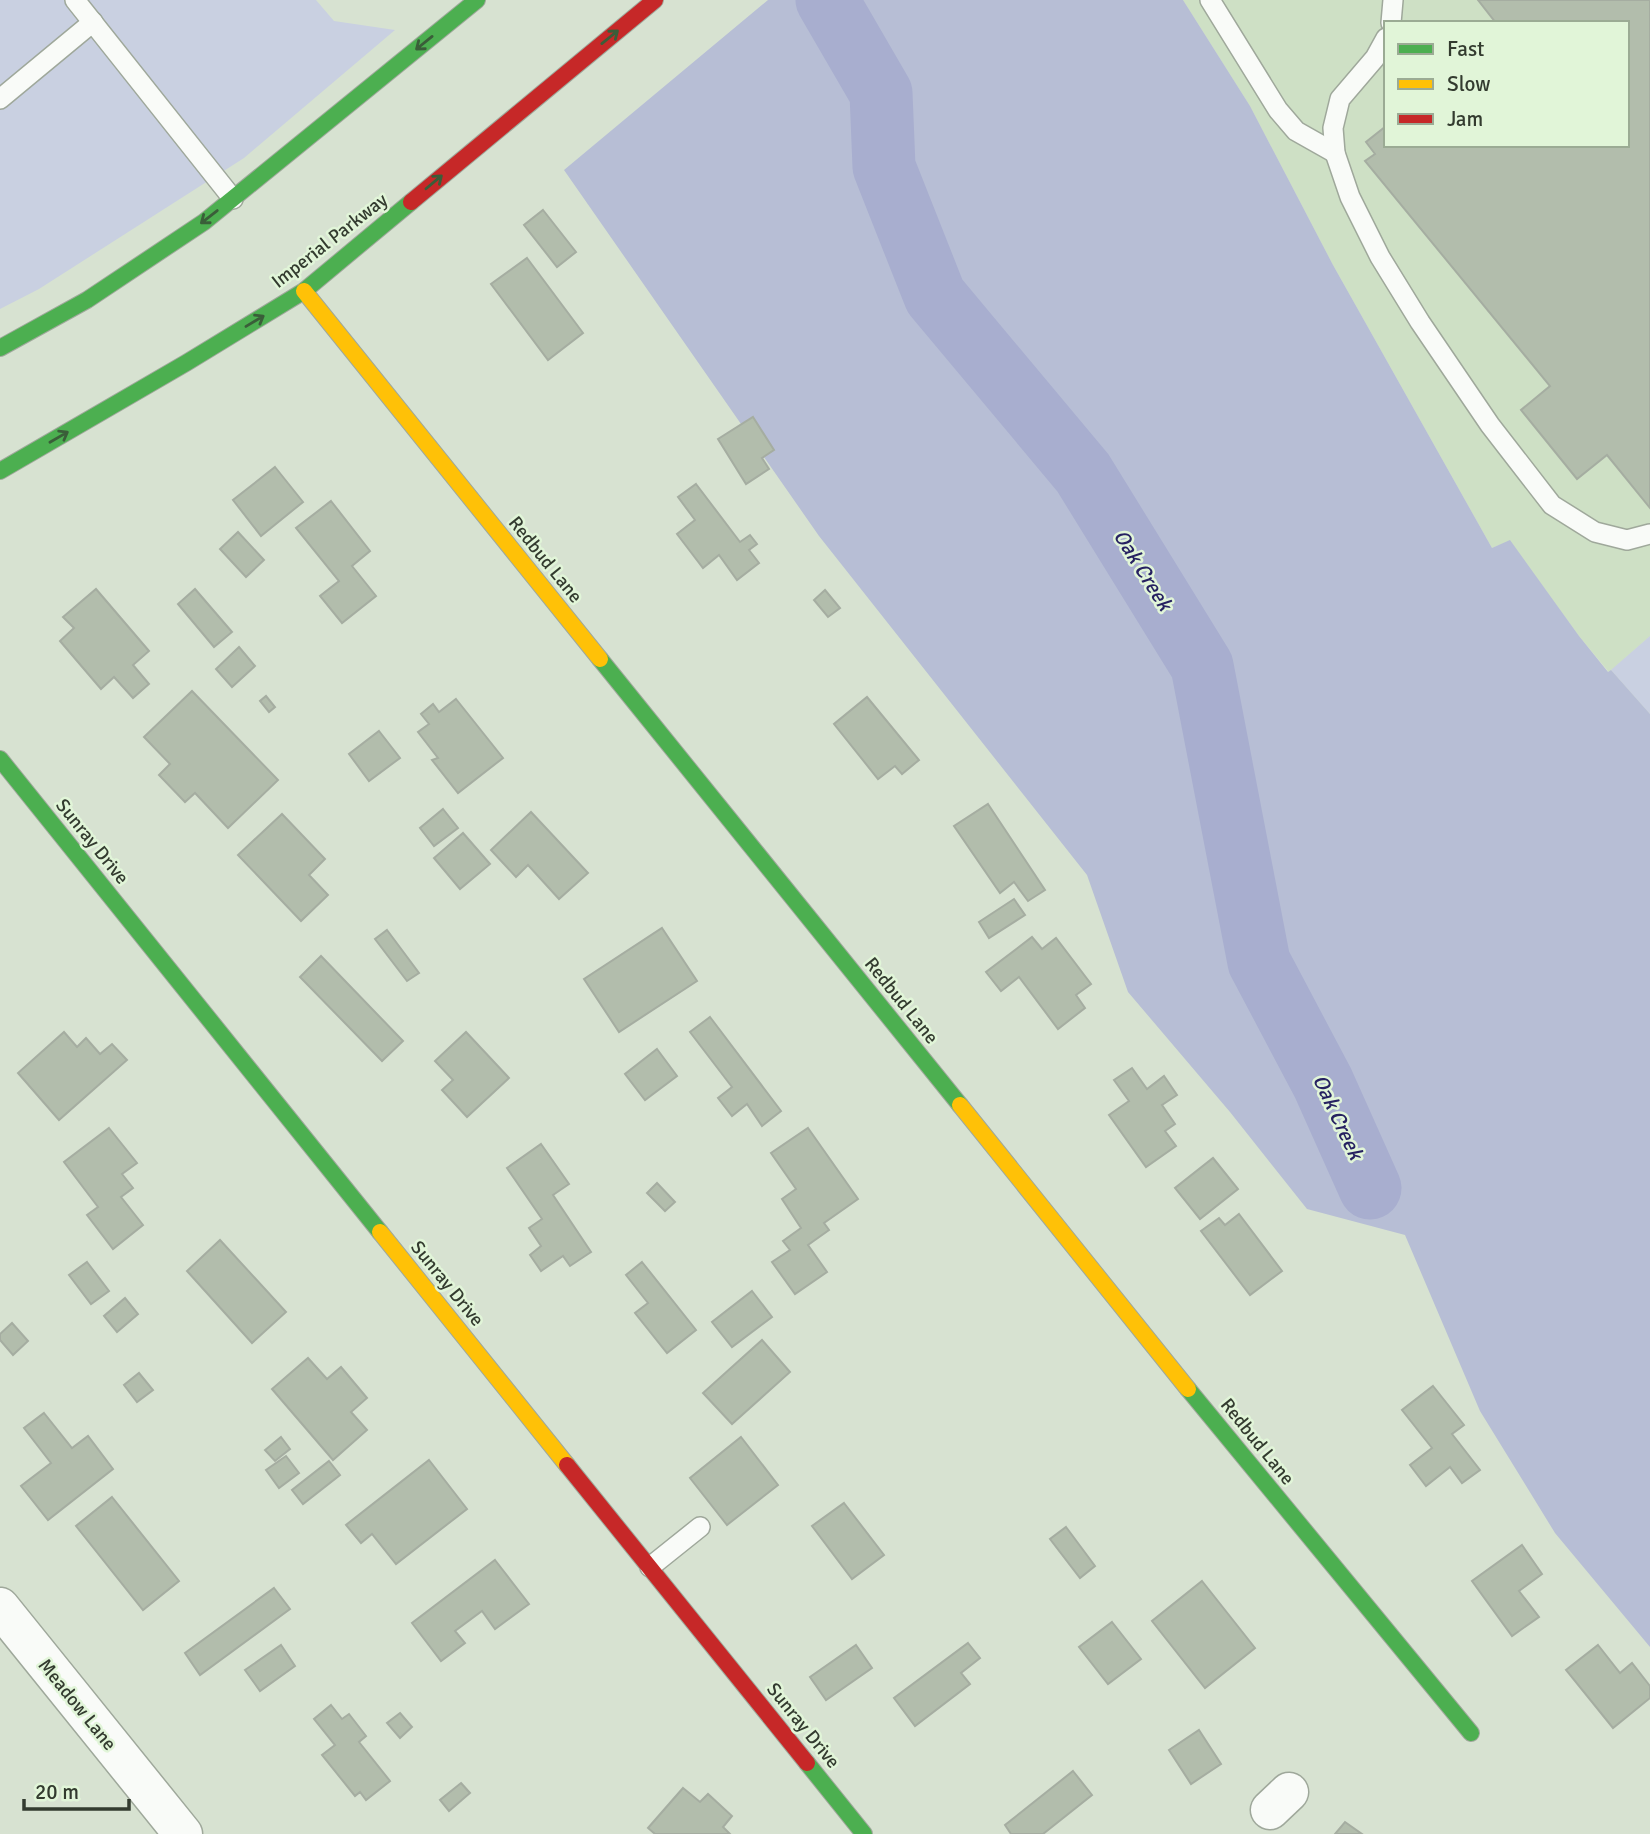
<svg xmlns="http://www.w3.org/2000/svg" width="1650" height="1834" viewBox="0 0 1650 1834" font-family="Signika,sans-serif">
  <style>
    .built { fill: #cee0c5; fill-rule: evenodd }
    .green { fill: #c9d0e1 }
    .forest { fill: #b7bed5 }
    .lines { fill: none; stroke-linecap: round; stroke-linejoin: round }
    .river { stroke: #a8aecf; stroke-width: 63 }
    .building { fill: #b2bdac; stroke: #a5ada1; stroke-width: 2 }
    .lane-casing { stroke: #9fa89b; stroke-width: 22 }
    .street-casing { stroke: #9fa89b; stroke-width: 41 }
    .fast-casing { stroke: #9fa89b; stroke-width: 18 }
    .slow-casing { stroke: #9fa89b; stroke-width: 18 }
    .jam-casing { stroke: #9fa89b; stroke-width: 18 }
    .lane { stroke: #f9fbf8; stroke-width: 19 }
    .street { stroke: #f9fbf8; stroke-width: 38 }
    .fast { stroke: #4caf50; stroke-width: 16 }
    .slow { stroke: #ffc107; stroke-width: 16 }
    .jam { stroke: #c62828; stroke-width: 16 }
    .oneway { stroke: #3a5e39 }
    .labels { text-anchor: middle; stroke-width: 5; stroke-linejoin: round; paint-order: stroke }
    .street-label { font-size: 19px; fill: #333b2f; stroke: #e1f5d8 }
    .water-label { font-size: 21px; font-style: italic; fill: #262161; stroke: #e1f5d8 }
  </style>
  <rect width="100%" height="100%" fill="#d7e2d1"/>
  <!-- built -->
  <path class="built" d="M1183 0H1650V636L1609 672 1579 636 1510 541 1492 548 1333 265 1250 106ZM1386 23H1627V145H1386Z"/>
  <!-- green -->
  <g class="green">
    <path d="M0 0H316L334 21 395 30 244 158 39 289 0 309Z"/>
    <path d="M1650 636V714L1611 670Z"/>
  </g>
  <!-- forest -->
  <path class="forest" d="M768 0H1183L1250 106 1333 265 1492 548 1510 540 1579 636 1608 672 1611 670 1650 714V1647L1555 1533 1480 1411 1405 1235 1307 1209 1230 1112 1128 992 1087 875 819 536 564 170Z"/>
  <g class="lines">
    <!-- river -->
    <path class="river" d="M827 0 881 93 884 167 935 296 1083 473 1202 666 1259 962 1323 1083 1370 1188"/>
  </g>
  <!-- building -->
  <g class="building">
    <path d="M1478 0H1650V508L1607 455 1577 479 1521 410 1550 386 1365 161 1375 154 1366 142 1386 126V145H1627V23H1496Z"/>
    <path d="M543 210 576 252 557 267 524 225Z"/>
    <path d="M527 258 583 333 548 360 491 284Z"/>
    <path d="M753 417 774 450 762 458 769 469 746 484 718 439Z"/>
    <path d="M275 467 303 502 261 536 233 500Z"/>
    <path d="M696 484 740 542 750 535 757 544 749 550 759 563 737 580 719 555 703 568 677 534 695 520 678 497Z"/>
    <path d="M331 501 370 551 352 566 376 596 342 623 320 596 339 581 296 528Z"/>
    <path d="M238 532 264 560 246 577 220 549Z"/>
    <path d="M96 589 149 651 133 665 149 684 133 698 114 677 101 689 60 641 74 628 63 617Z"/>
    <path d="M195 589 232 632 214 647 178 604Z"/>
    <path d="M825 590 840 608 828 617 814 600Z"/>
    <path d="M239 647 255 666 232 687 216 669Z"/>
    <path d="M192 691 278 780 228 828 195 793 185 802 159 775 170 764 144 737Z"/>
    <path d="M266 696 275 707 269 712 260 701Z"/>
    <path d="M867 697 919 760 902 774 895 766 878 779 834 724Z"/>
    <path d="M456 699 503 758 458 793 432 760 438 758 418 732 429 724 421 714 433 704 439 712Z"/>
    <path d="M379 731 400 758 369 781 349 754Z"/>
    <path d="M988 804 1045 890 1028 901 1014 882 1000 893 954 826Z"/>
    <path d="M443 809 458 828 434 846 420 828Z"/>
    <path d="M531 812 588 873 559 899 528 865 516 877 491 850Z"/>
    <path d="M282 814 325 859 309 875 328 895 301 921 238 855Z"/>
    <path d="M463 833 490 864 460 889 434 858Z"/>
    <path d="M1014 899 1025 915 989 938 979 922Z"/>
    <path d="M662 928 697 981 619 1032 584 979Z"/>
    <path d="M387 930 419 973 407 981 375 939Z"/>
    <path d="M1032 937 1042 949 1056 938 1091 984 1076 995 1085 1008 1058 1029 1019 977 1001 991 986 972Z"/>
    <path d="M321 956 403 1041 382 1061 300 977Z"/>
    <path d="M710 1017 781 1111 762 1126 747 1104 732 1116 718 1098 732 1087 690 1032Z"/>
    <path d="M64 1032 77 1047 86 1038 100 1054 112 1044 127 1060 59 1120 18 1073Z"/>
    <path d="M466 1032 509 1078 467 1117 442 1090 453 1080 435 1061Z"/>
    <path d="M657 1049 677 1076 645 1100 625 1074Z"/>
    <path d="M1132 1068 1147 1089 1164 1076 1177 1095 1162 1105 1175 1124 1165 1131 1176 1146 1146 1167 1109 1115 1129 1101 1114 1080Z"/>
    <path d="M109 1128 137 1163 122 1174 133 1188 121 1197 143 1225 113 1249 87 1215 98 1207 64 1162Z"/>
    <path d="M808 1128 858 1199 824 1223 829 1230 808 1245 827 1272 795 1294 772 1262 790 1250 783 1241 801 1228 782 1199 796 1189 771 1153Z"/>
    <path d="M541 1144 569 1184 553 1195 591 1252 570 1266 563 1256 541 1271 530 1255 541 1246 529 1228 542 1219 507 1168Z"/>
    <path d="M1213 1158 1238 1189 1200 1219 1175 1188Z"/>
    <path d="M657 1183 675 1202 665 1211 647 1193Z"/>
    <path d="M1239 1214 1282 1271 1250 1295 1201 1231 1219 1218 1225 1225Z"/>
    <path d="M220 1240 286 1312 252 1343 187 1271Z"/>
    <path d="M87 1262 109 1291 91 1304 69 1275Z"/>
    <path d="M642 1262 696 1330 667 1353 635 1313 648 1303 626 1275Z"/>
    <path d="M752 1291 772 1317 732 1347 712 1322Z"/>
    <path d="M125 1298 138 1314 117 1332 104 1316Z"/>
    <path d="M12 1323 28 1341 13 1355 0 1340V1334Z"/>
    <path d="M762 1340 790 1372 732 1424 703 1393Z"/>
    <path d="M308 1358 327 1379 341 1367 367 1398 351 1412 367 1430 333 1460 272 1389Z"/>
    <path d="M139 1373 153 1390 137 1402 124 1385Z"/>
    <path d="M1433 1386 1464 1425 1452 1434 1480 1470 1462 1483 1450 1467 1426 1486 1410 1465 1432 1448 1402 1410Z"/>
    <path d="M44 1413 72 1448 88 1436 113 1469 48 1520 21 1486 51 1463 24 1428Z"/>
    <path d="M281 1437 290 1449 275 1461 265 1450Z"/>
    <path d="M741 1437 778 1485 727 1525 690 1478Z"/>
    <path d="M286 1456 299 1473 279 1488 266 1470Z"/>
    <path d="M429 1460 467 1509 396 1564 372 1534 361 1543 346 1525Z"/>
    <path d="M329 1461 340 1475 303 1504 292 1490Z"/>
    <path d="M112 1497 179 1581 143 1610 76 1526Z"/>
    <path d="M844 1503 884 1555 852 1579 812 1526Z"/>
    <path d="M1066 1527 1095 1566 1080 1578 1050 1539Z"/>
    <path d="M1522 1545 1542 1574 1519 1591 1539 1617 1512 1636 1472 1581Z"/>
    <path d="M495 1560 529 1604 495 1629 482 1611 455 1631 465 1643 441 1661 412 1623Z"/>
    <path d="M1202 1581 1255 1648 1205 1688 1152 1621Z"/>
    <path d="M274 1588 290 1609 200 1675 185 1653Z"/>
    <path d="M1112 1622 1141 1659 1108 1684 1079 1647Z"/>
    <path d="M968 1643 980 1658 961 1673 970 1684 915 1726 894 1698Z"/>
    <path d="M281 1645 295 1666 260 1691 245 1670Z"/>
    <path d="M856 1645 872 1668 826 1700 810 1677Z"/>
    <path d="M1598 1645 1620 1673 1632 1663 1650 1686V1698L1613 1728 1566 1670Z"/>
    <path d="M331 1705 342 1719 349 1714 366 1736 359 1742 390 1781 366 1800 360 1792 355 1796 322 1755 335 1745 314 1719Z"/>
    <path d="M400 1713 412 1727 400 1738 387 1723Z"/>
    <path d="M1199 1730 1221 1764 1191 1784 1169 1750Z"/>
    <path d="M1073 1771 1092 1795 1043 1834H1011L1005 1825Z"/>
    <path d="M461 1783 470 1793 449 1811 440 1800Z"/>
    <path d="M683 1788 700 1802 708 1794 732 1816 723 1827 730 1834H655L648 1828Z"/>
    <path d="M1345 1822 1362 1834H1335Z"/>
  </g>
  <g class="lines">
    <defs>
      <g id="lane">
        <path d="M75 0 233 199"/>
        <path d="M1210 0 1278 110 1296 131 1335 153"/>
        <path d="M1391 23 1393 0"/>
        <path d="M1386 38 1375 58 1340 99 1333 128 1335 153 1350 197 1380 257 1420 322 1490 425 1552 505 1595 532 1627 540 1650 534"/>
        <path d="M0 99 93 22"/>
        <path d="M650 1567 700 1527"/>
      </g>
      <g id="street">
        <path d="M0 1607 183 1834"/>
        <path d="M1270 1810 1289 1792"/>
      </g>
      <g id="fast">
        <path d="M0 348 87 300 204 222 477 0"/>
        <path d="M0 471 186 363 304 291 411 202"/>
        <path d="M600 659 960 1105"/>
        <path d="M0 759 380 1232"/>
        <path d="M1188 1389 1471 1733"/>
        <path d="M807 1763 864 1834"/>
      </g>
      <g id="slow">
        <path d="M304 291 600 659"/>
        <path d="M960 1105 1188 1389"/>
        <path d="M380 1232 567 1465"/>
      </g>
      <g id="jam">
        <path d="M411 202 655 0"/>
        <path d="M567 1465 807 1763"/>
      </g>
    </defs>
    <!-- lane casing -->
    <use href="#lane" class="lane-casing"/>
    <!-- street casing -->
    <use href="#street" class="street-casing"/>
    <!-- fast casing -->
    <use href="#fast" class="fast-casing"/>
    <!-- slow casing -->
    <use href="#slow" class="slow-casing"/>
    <!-- jam casing -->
    <use href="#jam" class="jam-casing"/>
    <!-- lane -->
    <use href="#lane" class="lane"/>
    <!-- street -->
    <use href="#street" class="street"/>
    <!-- fast -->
    <use href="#fast" class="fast"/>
    <!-- slow -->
    <use href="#slow" class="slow"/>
    <!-- jam -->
    <use href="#jam" class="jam"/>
  </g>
  <!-- one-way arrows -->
  <defs><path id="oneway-shaft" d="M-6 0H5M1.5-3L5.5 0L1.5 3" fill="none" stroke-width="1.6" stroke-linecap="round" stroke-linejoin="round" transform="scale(1.75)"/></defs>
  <g class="oneway">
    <use href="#oneway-shaft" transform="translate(610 37) rotate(-39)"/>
    <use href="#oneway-shaft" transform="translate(424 43) rotate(141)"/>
    <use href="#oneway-shaft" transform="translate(434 182) rotate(-40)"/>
    <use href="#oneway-shaft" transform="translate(209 217) rotate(142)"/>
    <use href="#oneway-shaft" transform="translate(255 321) rotate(-31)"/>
    <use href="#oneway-shaft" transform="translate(59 437) rotate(-30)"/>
  </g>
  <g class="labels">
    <!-- street labels -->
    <g class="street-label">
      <text transform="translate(329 240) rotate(-38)" y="7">Imperial Parkway</text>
      <text transform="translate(546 559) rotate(51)" y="7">Redbud Lane</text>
      <text transform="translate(93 841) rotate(51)" y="7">Sunray Drive</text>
      <text transform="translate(902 1000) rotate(51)" y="7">Redbud Lane</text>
      <text transform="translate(448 1283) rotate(51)" y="7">Sunray Drive</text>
      <text transform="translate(1258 1441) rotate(51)" y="7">Redbud Lane</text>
      <text transform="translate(78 1704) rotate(51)" y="7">Meadow Lane</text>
      <text transform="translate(804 1725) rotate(51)" y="7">Sunray Drive</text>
    </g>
    <!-- water labels -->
    <g class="water-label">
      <text transform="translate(1143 570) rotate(58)" y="7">Oak Creek</text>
      <text transform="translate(1338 1117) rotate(65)" y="7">Oak Creek</text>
    </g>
  </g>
  <!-- legend -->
  <rect x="1384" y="21" width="245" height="126" fill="#e1f5d8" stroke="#9bab94" stroke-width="2"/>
  <rect x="1398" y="44" width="35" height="10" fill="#4caf50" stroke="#9bab94" stroke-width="2"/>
  <text x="1447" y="56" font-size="21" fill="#333b2f">Fast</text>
  <rect x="1398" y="79" width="35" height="10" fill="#ffc107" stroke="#9bab94" stroke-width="2"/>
  <text x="1447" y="91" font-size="21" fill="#333b2f">Slow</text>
  <rect x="1398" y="114" width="35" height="10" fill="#c62828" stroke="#9bab94" stroke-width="2"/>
  <text x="1447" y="126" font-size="21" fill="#333b2f">Jam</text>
  <!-- scale -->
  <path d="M24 1799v10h105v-10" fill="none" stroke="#333b2f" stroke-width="3.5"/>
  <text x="35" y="1799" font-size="21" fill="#333b2f" stroke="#e1f5d8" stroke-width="5" paint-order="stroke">20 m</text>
</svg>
